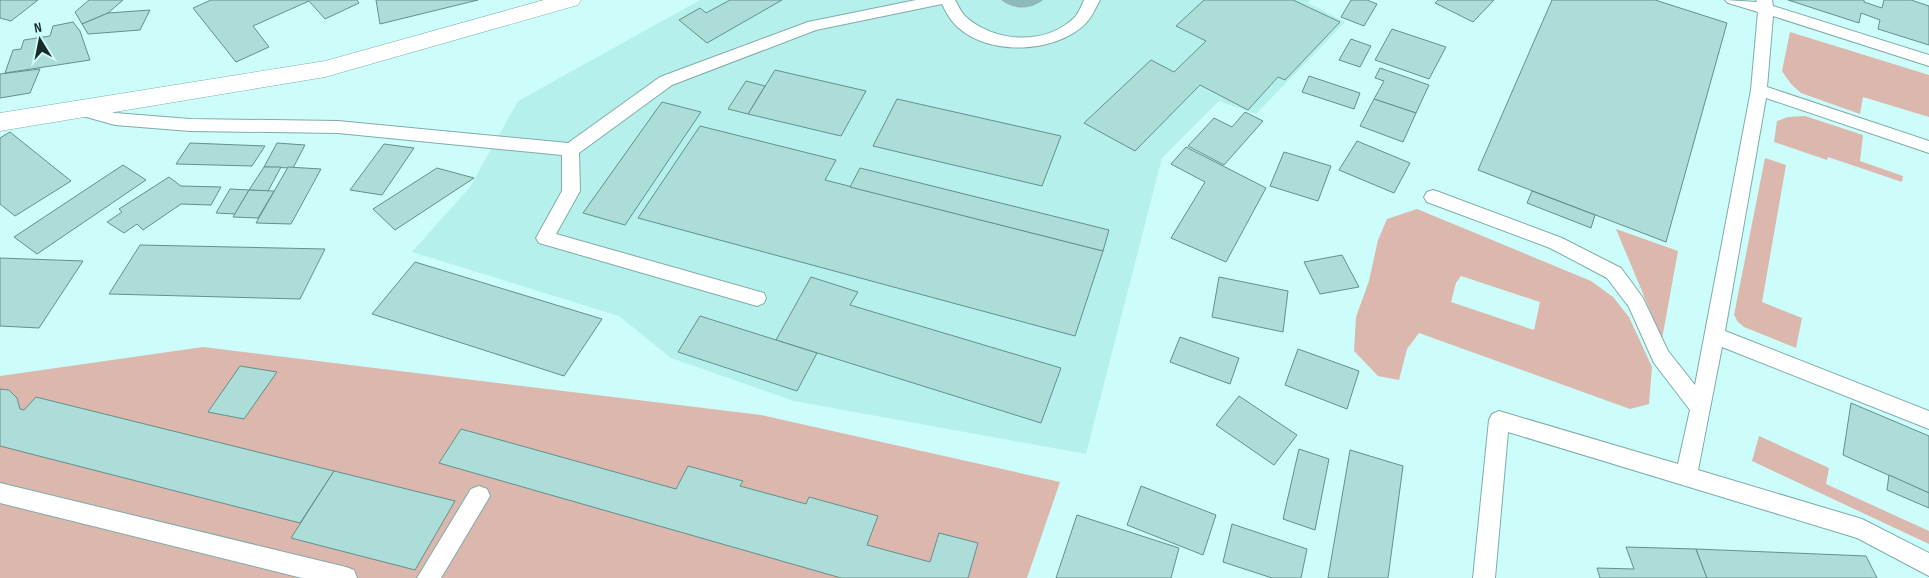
<svg xmlns="http://www.w3.org/2000/svg" width="1929" height="578" viewBox="0 0 1929 578" font-family="'Sofia Sans Condensed',sans-serif">
  <style>
    .built { fill: #b6f0ec }
    .green { fill: #dbb7ad; fill-rule: evenodd }
    .water { fill: #8eb9b6 }
    .building { fill: #adddd9; stroke: #62908d }
    .lines { fill: none; stroke-linecap: round; stroke-linejoin: round }
    .lane-casing { stroke: #7eaca9; stroke-width: 2 }
    .secondary-casing { stroke: #7eaca9; stroke-width: 1 }
    .lane { fill: #fff; fill-rule: evenodd }
    .secondary { fill: #fff; fill-rule: evenodd }
  </style>
  <rect width="100%" height="100%" fill="#ccfdfa"/>
  <!-- built -->
  <path class="built" d="M700 0H1310L1308 3 1345 22 1256 114 1219 101 1162 158 1086 454 794 401 671 358 619 316 412 252 470 187 518 101Z"/>
  <!-- green -->
  <g class="green">
    <path d="M1790 32 1929 75V117L1863 97 1860 114 1801 93 1791 84 1782 71Z"/>
    <path d="M1805 116 1863 135 1860 161 1903 176 1902 182 1828 157 1827 160 1774 142 1777 121 1788 117Z"/>
    <path d="M1765 158 1786 165 1762 302 1802 318 1796 348 1744 327 1738 322 1734 315Z"/>
    <path d="M1417 209 1591 281 1613 297 1629 317 1652 367 1649 404 1630 409 1419 333 1407 349 1399 380 1378 376 1354 351 1356 317 1369 281 1378 240 1387 219ZM1461 276 1540 302 1534 330 1451 302 1456 283Z"/>
    <path d="M1616 229 1678 251 1662 339Z"/>
    <path d="M203 347 761 415 1060 482 1027 578H0V376Z"/>
    <path d="M1759 436 1829 468 1826 484 1929 531V544L1752 461Z"/>
  </g>
  <!-- water -->
  <path class="water" d="M1001 0H1043C1030 10 1014 10 1001 0Z"/>
  <!-- building -->
  <g class="building">
    <path d="M0 0H38L11 21 0 18Z"/>
    <path d="M89 0H123L108 13 82 24 75 12Z"/>
    <path d="M211 0H357L359 3 325 19 309 1 253 26 269 47 236 62 193 8Z"/>
    <path d="M376 0H478L380 24Z"/>
    <path d="M730 0H782L707 43 679 20 700 8 706 13Z"/>
    <path d="M1204 0H1293L1340 22 1285 80 1278 77 1248 110 1200 85 1135 151 1084 123 1151 60 1174 72 1206 41 1176 26Z"/>
    <path d="M1351 0H1367L1377 4 1364 26 1341 17Z"/>
    <path d="M1438 0H1494L1473 22 1435 3Z"/>
    <path d="M1552 0H1655L1727 23 1666 242 1478 170Z"/>
    <path d="M1788 0H1864V2L1882 8 1884 0H1911L1929 6V45L1878 29 1880 20 1861 13 1859 23Z"/>
    <path d="M150 10 140 30 88 34 82 24 108 13Z"/>
    <path d="M73 22 80 31 90 60 5 73 13 50 21 49 24 40 50 36 53 26Z"/>
    <path d="M1392 29 1446 47 1429 79 1375 60Z"/>
    <path d="M1351 39 1371 46 1360 67 1339 60Z"/>
    <path d="M1380 68 1429 85 1416 113 1374 99 1384 81 1375 78Z"/>
    <path d="M40 69 30 93 0 98V74Z"/>
    <path d="M775 70 866 91 841 136 748 114Z"/>
    <path d="M1309 76 1360 93 1354 109 1302 92Z"/>
    <path d="M746 81 765 86 748 114 728 109Z"/>
    <path d="M897 99 1061 136 1042 186 873 146Z"/>
    <path d="M1374 99 1416 113 1403 142 1360 126Z"/>
    <path d="M662 102 701 112 625 225 583 213Z"/>
    <path d="M1245 112 1263 121 1224 165 1188 146 1214 118 1232 127Z"/>
    <path d="M700 126 836 160 825 180 1103 251 1075 336 638 218Z"/>
    <path d="M10 132 71 181 15 216 0 204V138Z"/>
    <path d="M1357 141 1410 163 1394 193 1339 170Z"/>
    <path d="M190 143 265 146 252 166 176 164Z"/>
    <path d="M277 143 305 145 293 168 264 167Z"/>
    <path d="M384 144 414 148 382 195 350 190Z"/>
    <path d="M1186 147 1266 188 1226 262 1171 238 1205 182 1171 164Z"/>
    <path d="M1284 152 1331 166 1318 201 1270 186Z"/>
    <path d="M123 165 146 180 37 254 14 237Z"/>
    <path d="M264 167H281L268 191 249 190Z"/>
    <path d="M288 167 321 169 291 224 256 223Z"/>
    <path d="M437 168 474 178 395 230 373 209Z"/>
    <path d="M860 168 1109 230 1103 251 850 187Z"/>
    <path d="M169 177 181 186 221 187 211 205 181 204 143 230 137 224 124 233 107 222 122 212 119 209Z"/>
    <path d="M230 189 249 190 235 214 216 213Z"/>
    <path d="M249 190 274 191 258 218 233 217Z"/>
    <path d="M1532 191 1595 215 1591 228 1527 203Z"/>
    <path d="M140 245 325 249 300 299 109 294Z"/>
    <path d="M1342 255 1359 287 1320 294 1304 262Z"/>
    <path d="M0 258 83 261 39 328 0 326Z"/>
    <path d="M415 262 602 319 564 376 372 314Z"/>
    <path d="M811 277 858 292 850 305 1061 368 1041 423 776 340Z"/>
    <path d="M1219 277 1288 291 1283 332 1212 317Z"/>
    <path d="M700 316 776 340 817 353 797 391 678 352Z"/>
    <path d="M1180 337 1239 358 1230 384 1170 362Z"/>
    <path d="M1298 349 1359 371 1347 409 1285 385Z"/>
    <path d="M240 366 277 372 244 419 208 412Z"/>
    <path d="M0 389 9 390 17 398 20 409 24 410 36 397 334 471 300 523 0 446Z"/>
    <path d="M1239 396 1297 435 1274 465 1216 425Z"/>
    <path d="M1851 403 1929 436V493L1843 455Z"/>
    <path d="M461 429 676 489 688 466 743 481 740 486 806 504 809 497 878 516 867 545 930 562 939 533 978 543 968 578H841L439 463Z"/>
    <path d="M1299 449 1329 459 1315 530 1283 519Z"/>
    <path d="M1350 450 1403 466 1388 578H1328Z"/>
    <path d="M334 471 455 501 415 570 291 538Z"/>
    <path d="M1889 475 1929 493V508L1887 490Z"/>
    <path d="M1141 486 1216 515 1203 555 1127 525Z"/>
    <path d="M1077 515 1179 548 1171 578H1056Z"/>
    <path d="M1232 524 1307 549 1301 578H1272L1223 562Z"/>
    <path d="M1626 547 1696 549 1707 578H1600L1597 568 1634 569Z"/>
    <path d="M1696 549 1866 556 1877 578H1707Z"/>
  </g>
  <g class="lines">
    <defs>
      <g id="lane">
        <path d="M916 0H955C958 5 961 12 965 16 994 43 1046 46 1075 17 1079 12 1082 5 1084 0H1100C1096 7 1092 17 1086 23 1055 55 981 57 952 21 948 16 945 10 942 4L816 30 672 85 579 153 580 191 556 234 764 293 766 298 764 303 757 306 539 243 536 238 562 191V155L338 133 190 131 115 125 72 113 70 109 72 105 78 103 115 113 190 119 338 121 568 143 660 77 808 22Z"/>
        <path d="M1725 0 1757 2 1756 0H1772L1773 6 1929 55V66L1773 16 1767 87 1929 141V153L1766 98 1725 331 1929 411V429L1722 347 1698 470 1862 519 1929 553V576L1857 538 1508 432 1495 578H1473L1489 420 1492 414 1499 411 1678 464 1690 410 1654 363 1629 307 1607 278 1550 248 1427 202 1424 197 1427 192 1433 190 1439 192 1562 238 1621 268 1643 298 1668 351 1695 385 1751 90 1758 12 1728 3Z"/>
        <path d="M0 483 346 567 354 570 357 578H302L0 503Z"/>
        <path d="M479 486 487 489 490 496 441 578H417L471 489Z"/>
      </g>
      <path id="secondary" d="M544 0H581L578 5 325 77 0 131V113L325 61Z"/>
    </defs>
    <!-- lane casing -->
    <use href="#lane" class="lane-casing"/>
    <!-- secondary casing -->
    <use href="#secondary" class="secondary-casing"/>
    <!-- lane -->
    <use href="#lane" class="lane"/>
    <!-- secondary -->
    <use href="#secondary" class="secondary"/>
  </g>
  <!-- north arrow -->
  <g transform="translate(40 40) rotate(350)" stroke="#ccfdfa" stroke-width="4" paint-order="stroke">
  <path d="M0-4L9 19L0 12L-9 19Z" fill="#182b2a"/>
  <text y="-8" font-size="14" font-weight="bold" text-anchor="middle" fill="#182b2a">N</text>
  </g>
</svg>
